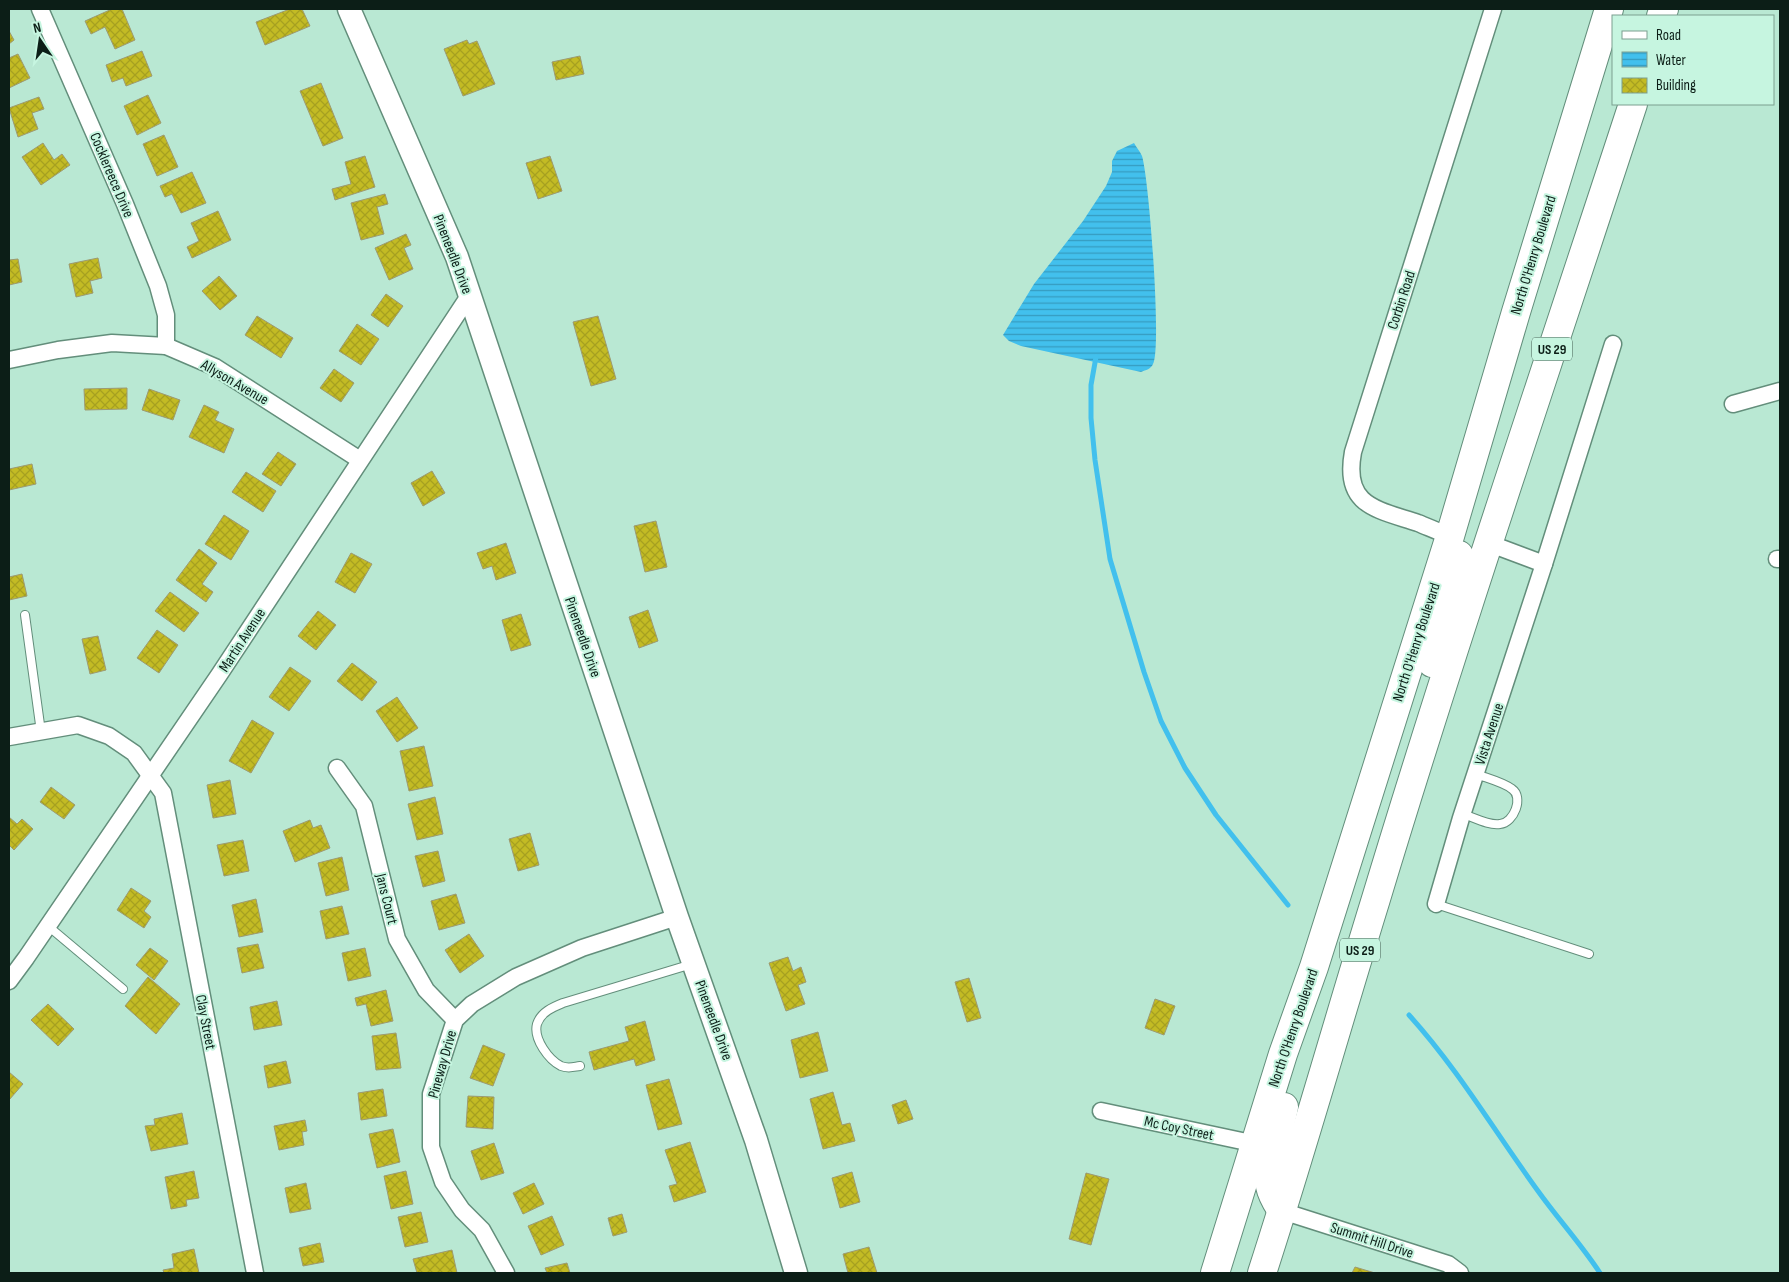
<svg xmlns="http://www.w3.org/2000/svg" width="1789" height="1282" viewBox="0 0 1789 1282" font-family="'Sofia Sans Condensed',sans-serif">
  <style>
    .water { fill: url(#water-rules) }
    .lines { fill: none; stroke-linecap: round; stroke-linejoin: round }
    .stream { stroke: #42c0ed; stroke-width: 5 }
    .building { fill: url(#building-cross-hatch); stroke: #9c9a72 }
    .lane-casing { stroke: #638e7b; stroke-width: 10 }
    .street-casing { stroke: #638e7b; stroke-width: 19 }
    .secondary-casing { stroke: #638e7b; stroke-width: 25 }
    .highway-casing { stroke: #638e7b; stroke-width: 30 }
    .lane { stroke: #fff; stroke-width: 8 }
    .street { stroke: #fff; stroke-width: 16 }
    .secondary { stroke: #fff; stroke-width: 22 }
    .highway { stroke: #fff; stroke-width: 28 }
    .labels { text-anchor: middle; stroke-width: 4; stroke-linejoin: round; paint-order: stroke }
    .shield { fill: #c6f5e0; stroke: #445e53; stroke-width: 1 }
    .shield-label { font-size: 14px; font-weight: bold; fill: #0c1e17 }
    .street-label { font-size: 15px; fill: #0c1e17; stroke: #c6f5e0 }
  </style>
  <defs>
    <pattern id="water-rules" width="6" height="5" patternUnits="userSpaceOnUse" patternTransform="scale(1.25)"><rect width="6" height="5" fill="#42c0ed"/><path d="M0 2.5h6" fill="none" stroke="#369bbf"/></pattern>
    <pattern id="building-cross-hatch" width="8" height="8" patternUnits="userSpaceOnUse" patternTransform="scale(1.25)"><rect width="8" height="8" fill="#c3bb24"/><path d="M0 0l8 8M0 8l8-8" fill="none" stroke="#a6a020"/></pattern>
  </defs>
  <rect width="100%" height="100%" fill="#b9e8d3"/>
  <!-- water -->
  <path class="water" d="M1134 143C1136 147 1140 151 1142 156 1149 178 1162 348 1153 364 1151 369 1146 370 1141 372L1021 346 1009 341 1003 335 1034 284 1083 221 1106 186 1112 172V161L1117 151Z"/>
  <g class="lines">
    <!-- stream -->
    <g class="stream">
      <path d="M1096 357 1091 385V418L1095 460 1110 559 1144 672 1161 721 1185 768 1216 815 1288 905"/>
      <path d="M1409 1015C1458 1069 1495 1132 1538 1191 1558 1219 1581 1244 1600 1273"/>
    </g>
  </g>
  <!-- building -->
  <g class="building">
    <path d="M112 9H122L135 40 115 49 105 27 91 34 85 21Z"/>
    <path d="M290 9H302L310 26 265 45 256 22Z"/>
    <path d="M9 31 14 40 9 44Z"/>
    <path d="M467 40 469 44 477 41 495 84 463 96 444 49Z"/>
    <path d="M142 51 152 76 126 86 123 78 112 82 106 65Z"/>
    <path d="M18 54 30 78 9 88V58Z"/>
    <path d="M580 56 584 74 556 80 552 62Z"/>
    <path d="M321 83 343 138 323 146 300 91Z"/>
    <path d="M148 95 161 123 137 135 124 106Z"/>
    <path d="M39 97 44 109 32 113 38 129 18 137 9 108Z"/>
    <path d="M164 135 178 167 157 176 143 144Z"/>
    <path d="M43 143 54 160 62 154 70 165 41 185 22 157Z"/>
    <path d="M365 156 375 187 335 200 332 189 351 184 345 162Z"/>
    <path d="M550 156 562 191 538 199 526 163Z"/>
    <path d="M192 172 206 203 181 213 172 194 165 197 160 186Z"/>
    <path d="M385 194 388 204 377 207 384 234 361 240 351 203Z"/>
    <path d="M218 211 231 240 192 258 187 247 199 241 191 223Z"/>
    <path d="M406 234 411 245 404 248 413 269 389 280 375 248Z"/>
    <path d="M98 258 102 278 90 281 93 293 76 297 69 264Z"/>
    <path d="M18 259 22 282 9 285V260Z"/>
    <path d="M219 276 237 296 220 310 202 291Z"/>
    <path d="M386 294 403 306 388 327 371 315Z"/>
    <path d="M257 316 293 338 281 358 245 335Z"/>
    <path d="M598 316 616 379 591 386 573 322Z"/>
    <path d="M357 324 379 339 361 365 339 351Z"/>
    <path d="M334 369 354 383 341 402 320 388Z"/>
    <path d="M127 388V409L85 410 84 389Z"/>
    <path d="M149 389 180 400 173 420 142 410Z"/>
    <path d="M204 405 219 412 215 420 234 429 224 453 189 437Z"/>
    <path d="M278 452 296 464 281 486 262 474Z"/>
    <path d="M32 464 36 484 9 490V469Z"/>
    <path d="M432 471 445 493 423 506 411 483Z"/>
    <path d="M246 472 276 491 263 512 232 492Z"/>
    <path d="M224 515 249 531 231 560 205 544Z"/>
    <path d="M656 521 667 567 645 572 634 526Z"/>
    <path d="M506 543 516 573 496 580 492 566 483 569 477 553Z"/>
    <path d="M199 549 217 563 202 584 213 592 206 602 176 580Z"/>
    <path d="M351 553 372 564 355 593 335 582Z"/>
    <path d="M22 574 27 596 9 600V577Z"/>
    <path d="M170 592 199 613 184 632 155 611Z"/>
    <path d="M648 610 658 641 639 648 629 617Z"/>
    <path d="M318 611 336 625 316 650 298 636Z"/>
    <path d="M521 614 531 645 511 651 502 620Z"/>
    <path d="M157 630 178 645 159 673 137 658Z"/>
    <path d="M98 636 106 670 90 674 82 639Z"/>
    <path d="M352 663 377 682 362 701 337 681Z"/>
    <path d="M290 667 311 681 289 711 269 697Z"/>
    <path d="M397 697 418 728 397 742 376 711Z"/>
    <path d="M252 720 274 733 251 773 229 761Z"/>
    <path d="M424 746 433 786 409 791 400 751Z"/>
    <path d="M230 780 236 814 213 818 207 785Z"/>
    <path d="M51 787 75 805 64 819 40 802Z"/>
    <path d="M435 797 443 834 417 840 408 804Z"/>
    <path d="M9 817 17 824 22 819 33 829 14 850 9 845Z"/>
    <path d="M310 820 313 828 321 825 330 848 295 862 283 831Z"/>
    <path d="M530 833 539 865 518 871 509 839Z"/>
    <path d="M243 840 249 871 224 876 217 845Z"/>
    <path d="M438 851 445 881 423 887 415 856Z"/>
    <path d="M342 857 349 890 326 896 318 863Z"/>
    <path d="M131 888 151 901 144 911 151 917 144 928 117 910Z"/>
    <path d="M456 894 465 923 439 930 431 901Z"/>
    <path d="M256 899 263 932 239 937 232 905Z"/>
    <path d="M342 906 349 934 326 939 320 911Z"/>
    <path d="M469 934 484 956 460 973 445 950Z"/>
    <path d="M258 944 264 968 242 973 237 948Z"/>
    <path d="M150 948 168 961 154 980 136 965Z"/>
    <path d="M365 948 371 976 348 981 342 953Z"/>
    <path d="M788 957 793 971 801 967 806 982 798 985 805 1004 786 1011 769 963Z"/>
    <path d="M148 977 180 1004 156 1034 125 1006Z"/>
    <path d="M969 978 981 1018 967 1022 955 982Z"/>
    <path d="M386 990 393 1021 371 1026 366 1004 357 1006 355 998Z"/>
    <path d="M1155 999 1175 1006 1164 1035 1145 1028Z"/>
    <path d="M277 1001 282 1025 254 1030 250 1007Z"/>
    <path d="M48 1004 74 1029 58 1046 31 1020Z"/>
    <path d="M645 1021 655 1060 636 1066 634 1059 594 1070 589 1052 629 1041 625 1027Z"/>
    <path d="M818 1032 828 1071 800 1078 791 1040Z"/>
    <path d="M396 1033 401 1068 376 1070 372 1036Z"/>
    <path d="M483 1045 505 1054 493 1086 470 1078Z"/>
    <path d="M286 1061 291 1083 268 1088 264 1066Z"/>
    <path d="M9 1072 23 1084 9 1100Z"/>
    <path d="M669 1079 682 1124 658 1130 646 1085Z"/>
    <path d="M383 1089 387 1116 361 1120 358 1093Z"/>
    <path d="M833 1092 842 1125 850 1123 855 1141 823 1149 810 1099Z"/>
    <path d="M468 1096 494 1097 493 1129 466 1127Z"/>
    <path d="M906 1100 913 1119 898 1124 892 1105Z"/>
    <path d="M182 1113 188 1144 151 1151 145 1126 155 1125 154 1119Z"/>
    <path d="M305 1120 307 1131 302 1132 304 1145 279 1150 274 1126Z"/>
    <path d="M393 1129 400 1162 377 1168 369 1134Z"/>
    <path d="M690 1142 706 1192 674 1202 669 1186 677 1184 665 1150Z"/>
    <path d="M494 1143 504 1173 481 1180 471 1151Z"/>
    <path d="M194 1171 199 1198 186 1200 187 1206 171 1209 165 1177Z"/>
    <path d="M406 1171 413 1204 391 1209 384 1176Z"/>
    <path d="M852 1172 860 1202 840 1208 832 1178Z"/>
    <path d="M1086 1173 1109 1179 1091 1245 1069 1239Z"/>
    <path d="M306 1183 311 1209 290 1213 285 1188Z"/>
    <path d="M534 1183 544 1204 523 1214 513 1193Z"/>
    <path d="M421 1212 428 1242 405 1247 398 1217Z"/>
    <path d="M622 1214 627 1232 613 1236 608 1218Z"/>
    <path d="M552 1216 564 1245 541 1255 528 1226Z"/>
    <path d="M320 1243 324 1262 303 1266 299 1248Z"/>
    <path d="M869 1247 877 1273H848L843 1254Z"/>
    <path d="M194 1249 199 1273H164L163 1270 174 1268 172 1254Z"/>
    <path d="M452 1250 457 1273H417L413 1259Z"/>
    <path d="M567 1263 570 1273H547L545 1268Z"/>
    <path d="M1355 1267 1375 1273H1352Z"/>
  </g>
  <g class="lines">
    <defs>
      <g id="lane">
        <path d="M25 615 41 732"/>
        <path d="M1463 814C1473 817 1489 826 1500 824 1514 823 1524 797 1512 789 1503 782 1486 778 1476 774"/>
        <path d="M1436 904 1589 954"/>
        <path d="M48 926 123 989"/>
        <path d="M580 1066C573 1067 568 1069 561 1066 549 1060 533 1039 537 1024 541 1012 553 1007 563 1003L692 964"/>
      </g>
      <g id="street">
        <path d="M40 9 125 204 158 286 166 315V346"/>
        <path d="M9 360 58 350 112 343 166 346 215 367 360 460"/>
        <path d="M1733 404 1780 391"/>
        <path d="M1450 536C1439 532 1428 527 1418 523 1376 509 1343 506 1353 452L1493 9"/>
        <path d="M1488 543 1544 564"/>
        <path d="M1777 559H1780"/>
        <path d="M9 737 78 725 109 736 134 753 163 793 255 1273"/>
        <path d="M337 768 364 806 397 939 426 990 455 1020"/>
        <path d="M1436 904 1461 818 1544 564 1613 344"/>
        <path d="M9 981 26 958 219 675 469 296"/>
        <path d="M1101 1111 1256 1144"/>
        <path d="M1282 1211 1448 1264 1460 1273"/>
        <path d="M506 1273 482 1230 462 1210 443 1182 431 1147V1094L455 1020 472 1004 516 977 582 948 677 917"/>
      </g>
      <path id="secondary" d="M349 9 457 257 677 917 756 1140 796 1273"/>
      <g id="highway">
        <path d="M1661 16 1664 9"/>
        <path d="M1432 663 1440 629 1459 569V555"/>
        <path d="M1282 1211C1277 1203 1272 1196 1270 1186 1267 1169 1280 1126 1284 1107"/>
        <path d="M1215 1273 1283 1054 1314 967 1450 536 1516 312 1609 9"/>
        <path d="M1262 1273C1302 1150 1337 1025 1375 902 1456 634 1546 370 1633 104"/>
      </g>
    </defs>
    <!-- lane casing -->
    <use href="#lane" class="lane-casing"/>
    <!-- street casing -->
    <use href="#street" class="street-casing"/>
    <!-- secondary casing -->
    <use href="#secondary" class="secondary-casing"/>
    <!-- highway casing -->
    <use href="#highway" class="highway-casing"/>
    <!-- lane -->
    <use href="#lane" class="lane"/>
    <!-- street -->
    <use href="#street" class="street"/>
    <!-- secondary -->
    <use href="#secondary" class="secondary"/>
    <!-- highway -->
    <use href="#highway" class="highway"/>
  </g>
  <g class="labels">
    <!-- shield labels -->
    <g class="shield">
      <rect x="1532" y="337.5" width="40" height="23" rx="4"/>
      <rect x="1340" y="938.5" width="40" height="23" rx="4"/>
    </g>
    <g class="shield-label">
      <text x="1552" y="354">US 29</text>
      <text x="1360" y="955">US 29</text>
    </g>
    <!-- street labels -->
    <g class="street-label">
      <text transform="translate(112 175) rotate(67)" y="5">Cocklereece Drive</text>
      <text transform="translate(453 254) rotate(69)" y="5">Pineneedle Drive</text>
      <text transform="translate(1533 255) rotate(-73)" y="5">North O'Henry Boulevard</text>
      <text transform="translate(1401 300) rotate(-72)" y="5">Corbin Road</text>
      <text transform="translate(235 382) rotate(30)" y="5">Allyson Avenue</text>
      <text transform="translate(583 637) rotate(71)" y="5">Pineneedle Drive</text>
      <text transform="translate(242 640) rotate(-57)" y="5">Martin Avenue</text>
      <text transform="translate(1416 642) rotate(-72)" y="5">North O'Henry Boulevard</text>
      <text transform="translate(1489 734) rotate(-72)" y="5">Vista Avenue</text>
      <text transform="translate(387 899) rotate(76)" y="5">Jans Court</text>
      <text transform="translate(714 1020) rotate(70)" y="5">Pineneedle Drive</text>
      <text transform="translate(206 1022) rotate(79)" y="5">Clay Street</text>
      <text transform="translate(1293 1028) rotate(-71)" y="5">North O'Henry Boulevard</text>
      <text transform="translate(442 1064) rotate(-74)" y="5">Pineway Drive</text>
      <text transform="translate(1179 1128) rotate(12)" y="5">Mc Coy Street</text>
      <text transform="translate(1372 1240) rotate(18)" y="5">Summit Hill Drive</text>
    </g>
  </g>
  <!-- border -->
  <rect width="1789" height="1282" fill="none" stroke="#0c1e17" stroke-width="20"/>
  <!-- legend -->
  <rect x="1612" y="15" width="162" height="90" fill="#c6f5e0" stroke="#7c9f90"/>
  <rect x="1622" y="31" width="25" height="8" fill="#ffffff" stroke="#7c9f90"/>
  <text x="1656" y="40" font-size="15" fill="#0c1e17">Road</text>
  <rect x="1622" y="52" width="25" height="15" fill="url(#water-rules)" stroke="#7c9f90"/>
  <text x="1656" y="65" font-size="15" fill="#0c1e17">Water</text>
  <rect x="1622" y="78" width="25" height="15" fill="url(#building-cross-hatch)" stroke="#7c9f90"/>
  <text x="1656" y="90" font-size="15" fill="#0c1e17">Building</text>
  <!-- north arrow -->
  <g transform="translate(40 40) rotate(347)" stroke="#c6f5e0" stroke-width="4" paint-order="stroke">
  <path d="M0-4L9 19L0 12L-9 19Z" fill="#0c1e17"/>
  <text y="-8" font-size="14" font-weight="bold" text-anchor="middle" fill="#0c1e17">N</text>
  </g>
</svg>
